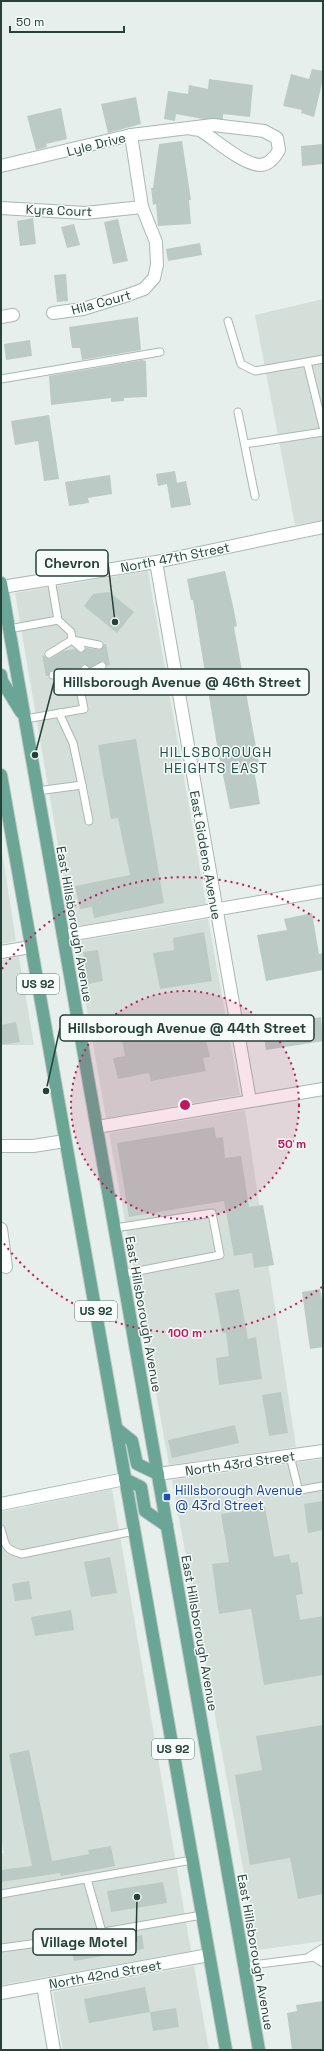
<svg xmlns="http://www.w3.org/2000/svg" width="324" height="2051" viewBox="0 0 324 2051" font-family="'Space Grotesk',sans-serif">
  <style>
    .built { fill: #d4dfda }
    .building { fill: #bbcac4 }
    .lines { fill: none; stroke-linecap: round; stroke-linejoin: round }
    .lane-casing { stroke: #a8b8b2; stroke-width: 9 }
    .street-casing { stroke: #a8b8b2; stroke-width: 14 }
    .secondary-casing { stroke: #a4bbb3; stroke-width: 14 }
    .primary-casing { stroke: #c2cac8; stroke-width: 14 }
    .lane { stroke: #fff; stroke-width: 7 }
    .street { stroke: #fff; stroke-width: 12 }
    .secondary { stroke: #fff; stroke-width: 12 }
    .primary { stroke: #6aa596; stroke-width: 12 }
    .ring { fill: none; stroke: #c2185b; stroke-width: 2; stroke-dasharray: 2 4 }
    .transit-dot { fill: #1a4fb4; stroke: #f7fbf9; stroke-width: 1.5 }
    .labels { text-anchor: middle; stroke-width: 3; stroke-linejoin: round; paint-order: stroke }
    .shield { fill: #f7fbf9; stroke: #637a73; stroke-width: 1 }
    .shield-label { font-size: 12px; font-weight: bold; fill: #24423a }
    .street-label { font-size: 13px; fill: #24423a; stroke: #f7fbf9 }
    .transit-label { font-size: 13px; fill: #164399; stroke: #f7fbf9; text-anchor: start }
    .neighbourhood-label { font-size: 14px; letter-spacing: 1px; fill: #1f5548; stroke: #f7fbf9 }
    .centre { fill: #c2185b; stroke: #f7fbf9; stroke-width: 2 }
    .ring-label { font-size: 12px; text-anchor: middle; font-weight: bold; fill: #c2185b; stroke: #f7fbf9; stroke-width: 3; stroke-linejoin: round; paint-order: stroke }
    .leader { fill: none; stroke: #24423a; stroke-width: 1.5 }
    .callout-dot { fill: #24423a; stroke: #f7fbf9; stroke-width: 1.5 }
    .callout { fill: #f7fbf9; stroke: #24423a; stroke-width: 1.5 }
    .callout-label { font-size: 14px; text-anchor: middle; font-weight: bold; fill: #24423a }
  </style>
  <rect width="100%" height="100%" fill="#e6efeb"/>
  <!-- built -->
  <g class="built">
    <path d="M323 299V520L295 525 255 315Z"/>
    <path d="M148 571 206 904 72 927 15 593Z"/>
    <path d="M1 845 16 941 1 944Z"/>
    <path d="M208 919 240 1095 106 1118 75 942Z"/>
    <path d="M19 957 34 1045H1V960Z"/>
    <path d="M245 1110 296 1447 169 1465 109 1133Z"/>
    <path d="M323 1459V1941L258 1950 172 1480Z"/>
    <path d="M112 1489 191 1951 1 1985V1854L4 1853 1 1838V1512Z"/>
    <path d="M194 1966 209 2050H63L53 1992Z"/>
  </g>
  <!-- building -->
  <g class="building">
    <path d="M312 69 323 71V79L314 117 301 113 302 110 283 106 291 74 309 79Z"/>
    <path d="M209 79 253 85 250 117 223 114V119H203L176 114 175 121 164 119 168 91 188 94 189 85 208 89Z"/>
    <path d="M136 97 141 124 108 133 101 104Z"/>
    <path d="M61 108 67 139 46 144 47 147 36 150 27 116Z"/>
    <path d="M182 141 191 200H189L191 224 158 226 156 204 153 205 151 188H153L159 144Z"/>
    <path d="M323 144V164L302 166 301 146Z"/>
    <path d="M33 218 36 244 20 246 17 221Z"/>
    <path d="M118 219 128 261 113 264 104 222Z"/>
    <path d="M74 224 80 245 67 248 61 227Z"/>
    <path d="M200 243 202 255 168 261 166 249Z"/>
    <path d="M66 274 68 301 57 302 54 275Z"/>
    <path d="M138 317 141 350 82 360 80 348H72L69 327Z"/>
    <path d="M30 340 32 356 6 360 4 344Z"/>
    <path d="M142 360 146 361 147 397 124 398V401L111 402V398L51 405 49 376Z"/>
    <path d="M49 415 59 479 44 481 38 441 15 445 11 421Z"/>
    <path d="M175 471 177 483 186 481 191 505 171 508 167 484 158 486 156 474Z"/>
    <path d="M110 475 112 494 88 498 89 503 69 506 65 482Z"/>
    <path d="M225 571 233 606 237 626 234 627 259 763 253 764 260 804 230 809 218 751 193 600H191L187 579Z"/>
    <path d="M109 592 134 612 117 633 84 606 93 594Z"/>
    <path d="M104 644H106L110 665 107 666 102 661 90 667 83 664 78 670 68 672 52 670 48 676H46L42 655 50 659 63 651 75 649 82 653 86 648 100 650Z"/>
    <path d="M136 739 164 903 94 918 92 907 80 909 75 886 130 875 118 818 111 819 98 745Z"/>
    <path d="M312 913 319 954 323 953V970L266 981 257 935 287 930 284 919Z"/>
    <path d="M204 932 212 981 160 989 153 953 174 950 173 938Z"/>
    <path d="M98 950 103 981 88 984 83 952Z"/>
    <path d="M321 1017 323 1041 266 1050 262 1025 285 1021V1023Z"/>
    <path d="M16 1022 20 1042 1 1045V1025Z"/>
    <path d="M190 1023 192 1030 203 1028 210 1057 203 1058 206 1071 151 1081 149 1073 118 1079 113 1058 125 1056 121 1034Z"/>
    <path d="M214 1127 216 1138 223 1137 225 1158 241 1156 249 1207 263 1205 274 1265 254 1268 252 1253 234 1256 224 1201 129 1217 117 1143Z"/>
    <path d="M239 1289 248 1339 256 1337 262 1379 219 1385 216 1358 229 1356 226 1333H222L215 1293Z"/>
    <path d="M320 1289 323 1305V1347L310 1349 302 1292Z"/>
    <path d="M281 1392 288 1433 269 1436 262 1395Z"/>
    <path d="M235 1425 239 1443 172 1458 168 1440Z"/>
    <path d="M323 1501V1530L308 1533 304 1504Z"/>
    <path d="M265 1507 274 1557 289 1554 291 1563 298 1562 303 1594 296 1595 300 1620 323 1616V1675L264 1685 251 1609 219 1614 212 1564 229 1562 221 1514Z"/>
    <path d="M110 1557 117 1593 91 1597 84 1562Z"/>
    <path d="M29 1581 32 1599 15 1601 12 1584Z"/>
    <path d="M71 1610 74 1630 35 1636 31 1617Z"/>
    <path d="M323 1725V1894L298 1899 290 1858 250 1865 235 1775 262 1770 256 1736Z"/>
    <path d="M29 1750 52 1861 89 1854 88 1850 111 1846 115 1866 61 1876 60 1873 1 1882V1870L32 1866 9 1754Z"/>
    <path d="M163 1882 167 1903 111 1912 107 1891Z"/>
    <path d="M142 1935 144 1949 74 1961 71 1946 86 1943V1945Z"/>
    <path d="M145 1987 150 2012 89 2023 84 1999Z"/>
    <path d="M323 2001V2050H292L287 2013 297 2011 296 2005Z"/>
    <path d="M176 2008 179 2027 153 2031 150 2012Z"/>
  </g>
  <g class="lines">
    <defs>
      <g id="lane">
        <path d="M228 321 241 364 255 371 307 362"/>
        <path d="M323 359 307 362 323 427"/>
        <path d="M1 379 160 352"/>
        <path d="M238 412 255 496"/>
        <path d="M245 444 323 432"/>
        <path d="M51 579 58 620 71 632 72 640 81 648"/>
        <path d="M9 629 58 620"/>
        <path d="M49 654 72 640 99 645"/>
        <path d="M53 675 78 679 102 666"/>
        <path d="M25 719 84 709 78 679 85 669"/>
        <path d="M82 785 89 821"/>
        <path d="M37 791 82 785 73 743 59 713"/>
        <path d="M115 1228 212 1213 220 1255 123 1274"/>
        <path d="M290 1456 298 1488 300 1490 323 1486"/>
        <path d="M1 1529C5 1545 5 1550 22 1554L134 1531"/>
        <path d="M87 1879 102 1932"/>
        <path d="M1 1894 192 1860"/>
        <path d="M1 1948 46 1942 202 1915"/>
        <path d="M310 1956 323 1948"/>
        <path d="M314 1957 323 1963"/>
        <path d="M244 1966 323 1956"/>
      </g>
      <g id="street">
        <path d="M1 166 131 135 213 125 264 131 277 138 279 150C275 157 269 165 260 165 242 164 216 140 200 130L192 129"/>
        <path d="M1 208 85 213 142 207"/>
        <path d="M53 313 83 309 128 295 144 289 154 278 157 265 156 242 142 207 131 135"/>
        <path d="M1 317 13 315"/>
        <path d="M156 562 250 1101"/>
        <path d="M2 587 156 562 323 527"/>
        <path d="M63 936 323 891"/>
        <path d="M1 952 31 947"/>
        <path d="M97 1127 323 1089"/>
        <path d="M1 1146H33L65 1141"/>
        <path d="M1 1229 6 1267"/>
        <path d="M158 1474 323 1451"/>
        <path d="M43 1986 54 2050"/>
        <path d="M1 1993 209 1955"/>
      </g>
      <path id="secondary" d="M1 1504 125 1479"/>
      <g id="primary">
        <path d="M1 583 259 2050"/>
        <path d="M1 675 2 681 21 712"/>
        <path d="M1 775 226 2050"/>
        <path d="M117 1429 132 1441 137 1464 158 1474"/>
        <path d="M125 1479 141 1487 145 1511 167 1526"/>
      </g>
    </defs>
    <!-- lane casing -->
    <use href="#lane" class="lane-casing"/>
    <!-- street casing -->
    <use href="#street" class="street-casing"/>
    <!-- secondary casing -->
    <use href="#secondary" class="secondary-casing"/>
    <!-- primary casing -->
    <use href="#primary" class="primary-casing"/>
    <!-- lane -->
    <use href="#lane" class="lane"/>
    <!-- street -->
    <use href="#street" class="street"/>
    <!-- secondary -->
    <use href="#secondary" class="secondary"/>
    <!-- primary -->
    <use href="#primary" class="primary"/>
  </g>
  <!-- distance rings -->
  <circle cx="185" cy="1105" r="114" fill="#c2185b" fill-opacity=".12"/>
  <g class="ring">
    <circle cx="185" cy="1105" r="114"/>
    <path d="M322 1287A228 228 0 0 1 2 1241M2 969A228 228 0 0 1 322 923"/>
  </g>
  <!-- markers -->
  <rect class="transit-dot" x="163" y="1493" width="8" height="8" rx="2"/>
  <g class="labels">
    <!-- shield labels -->
    <g class="shield">
      <rect x="17" y="974" width="42" height="20" rx="3"/>
      <rect x="75" y="1301" width="42" height="20" rx="3"/>
      <rect x="152" y="1739" width="42" height="20" rx="3"/>
    </g>
    <g class="shield-label">
      <text x="38" y="988">US 92</text>
      <text x="96" y="1315">US 92</text>
      <text x="173" y="1753">US 92</text>
    </g>
    <!-- street labels -->
    <g class="street-label">
      <text transform="translate(96 144) rotate(-14)" y="5">Lyle Drive</text>
      <text transform="translate(59 210) rotate(2)" y="5">Kyra Court</text>
      <text transform="translate(101 302) rotate(-15)" y="5">Hila Court</text>
      <text transform="translate(175 557) rotate(-11)" y="5">North 47th Street</text>
      <text transform="translate(206 855) rotate(80)" y="5">East Giddens Avenue</text>
      <text transform="translate(75 924) rotate(80)" y="5">East Hillsborough Avenue</text>
      <text transform="translate(144 1314) rotate(80)" y="5">East Hillsborough Avenue</text>
      <text transform="translate(240 1463) rotate(-8)" y="5">North 43rd Street</text>
      <text transform="translate(200 1633) rotate(80)" y="5">East Hillsborough Avenue</text>
      <text transform="translate(256 1952) rotate(80)" y="5">East Hillsborough Avenue</text>
      <text transform="translate(105 1974) rotate(-10)" y="5">North 42nd Street</text>
    </g>
    <!-- transit labels -->
    <g class="transit-label">
      <text x="175" y="1495">Hillsborough Avenue<tspan x="175" dy="15">@ 43rd Street</tspan></text>
    </g>
    <!-- neighbourhood labels -->
    <g class="neighbourhood-label">
      <text x="216" y="757">HILLSBOROUGH<tspan x="216" dy="16">HEIGHTS EAST</tspan></text>
    </g>
  </g>
  <circle cx="185" cy="1105" r="6" class="centre"/>
  <g class="ring-label">
    <text x="292" y="1148">50 m</text>
    <text x="185" y="1337">100 m</text>
  </g>
  <!-- callouts -->
  <path class="leader" d="M115 622L108 563M35 755L54 682M46 1091L60 1028M137 1897L136 1942"/>
  <g class="callout-dot">
    <circle cx="115" cy="622" r="4"/>
    <circle cx="35" cy="755" r="4"/>
    <circle cx="46" cy="1091" r="4"/>
    <circle cx="137" cy="1897" r="4"/>
  </g>
  <g class="callout">
    <rect x="36" y="550" width="72" height="26" rx="4"/>
    <rect x="54" y="669" width="255" height="26" rx="4"/>
    <rect x="60" y="1015" width="254" height="26" rx="4"/>
    <rect x="33" y="1929" width="103" height="26" rx="4"/>
  </g>
  <g class="callout-label">
    <text x="72" y="568">Chevron</text>
    <text x="182" y="687">Hillsborough Avenue @ 46th Street</text>
    <text x="187" y="1033">Hillsborough Avenue @ 44th Street</text>
    <text x="84" y="1947">Village Motel</text>
  </g>
  <!-- border -->
  <rect width="324" height="2051" fill="none" stroke="#24423a" stroke-width="4"/>
  <!-- scale -->
  <path d="M10 26v6h114v-6" fill="none" stroke="#24423a" stroke-width="2"/>
  <text x="16" y="26" font-size="12" fill="#24423a" stroke="#f7fbf9" stroke-width="3" paint-order="stroke">50 m</text>
</svg>
